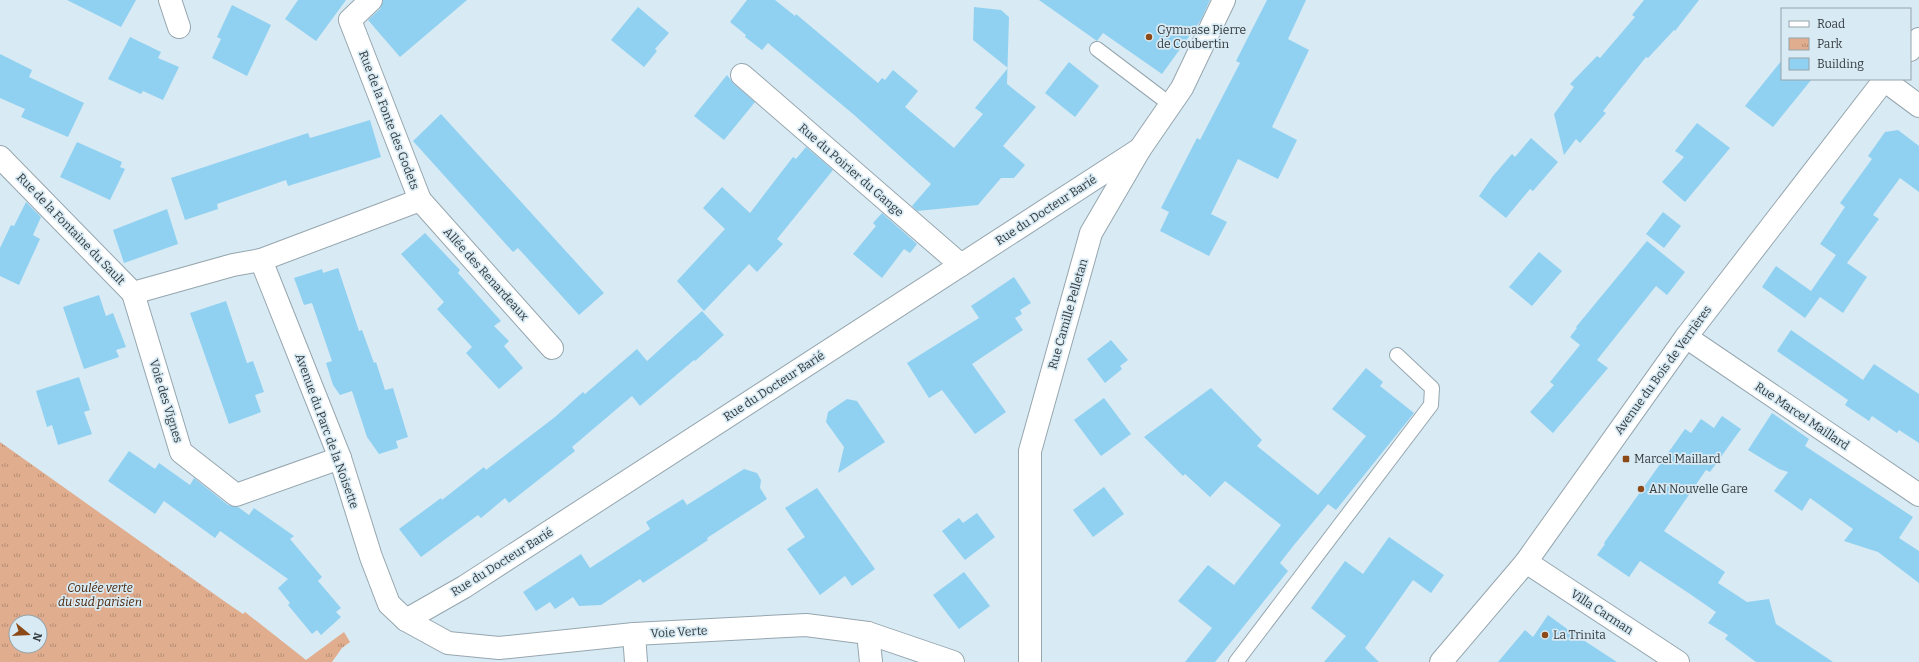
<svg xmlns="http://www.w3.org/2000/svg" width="1919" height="662" viewBox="0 0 1919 662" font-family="Bitter,serif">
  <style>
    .park { fill: url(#park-tufts); fill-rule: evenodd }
    .building { fill: #90d1f2 }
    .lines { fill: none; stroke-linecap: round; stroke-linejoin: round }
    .lane-casing { stroke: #96a6af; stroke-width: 16 }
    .street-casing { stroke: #96a6af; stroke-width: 24 }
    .lane { stroke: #fff; stroke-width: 14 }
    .street { stroke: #fff; stroke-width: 22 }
    .poi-dot { fill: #8d4a19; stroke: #d8eaf3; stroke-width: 1.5 }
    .labels { text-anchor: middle; stroke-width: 3.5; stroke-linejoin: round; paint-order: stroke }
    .poi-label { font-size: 12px; fill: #333a3e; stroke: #d8eaf3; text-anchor: start }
    .street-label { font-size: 12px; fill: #333a3e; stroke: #d8eaf3 }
    .park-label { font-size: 12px; font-style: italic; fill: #472409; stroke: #d8eaf3 }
  </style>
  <defs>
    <pattern id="park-tufts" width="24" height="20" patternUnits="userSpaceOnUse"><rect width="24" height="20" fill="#e0ad8e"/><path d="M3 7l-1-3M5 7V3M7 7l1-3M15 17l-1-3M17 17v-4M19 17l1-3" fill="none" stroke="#b68e75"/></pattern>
  </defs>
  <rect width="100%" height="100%" fill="#d8eaf3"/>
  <!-- park -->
  <path class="park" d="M0 442 224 601 243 614 245 612 306 660 344 632 350 642 342 648 332 662H0ZM16 622H40V646H16Z"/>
  <!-- building -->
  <g class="building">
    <path d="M67 0H136L121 27Z"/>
    <path d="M298 0H346L316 41 285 19Z"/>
    <path d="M383 0H467L400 57 368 20 380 9Z"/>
    <path d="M747 0H775L795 16 796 14 878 83 882 78 885 80 893 70 918 91 905 107 954 148 983 114 975 108 1008 68 973 40 974 7 1001 10 1009 17 1007 84 1036 107 1003 146 1025 165 1014 178H1001L978 205 917 211 912 206 931 184 853 114 768 43 762 50 745 37 746 35 730 22Z"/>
    <path d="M1039 0H1210L1201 20 1162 74 1103 33 1097 41Z"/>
    <path d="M1267 0H1306L1288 39 1309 50 1272 127 1297 140 1278 179 1238 159 1211 214 1227 222 1209 256 1160 231 1169 212 1161 208 1197 138 1200 140 1240 63 1236 61Z"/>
    <path d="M1644 0H1699L1675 31 1674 30 1648 58 1646 57 1603 111 1606 113 1580 143 1576 139 1564 155 1554 114 1574 87 1570 84 1597 56 1600 58 1635 17 1632 15Z"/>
    <path d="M232 5 271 25 247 76 212 58 221 39 217 37Z"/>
    <path d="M638 7 669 33 655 49 657 51 644 67 611 40Z"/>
    <path d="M130 37 161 52 158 58 179 67 163 100 143 91 141 94 108 79Z"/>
    <path d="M0 54 32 70 29 77 84 103 68 137 21 117 25 109 0 98Z"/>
    <path d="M1782 60V79H1812L1773 127 1745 106Z"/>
    <path d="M1069 62 1099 86 1075 117 1045 93Z"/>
    <path d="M727 75 734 84 755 102 724 140 694 116Z"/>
    <path d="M441 114 604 293 579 315 518 248 513 252 413 141Z"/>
    <path d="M370 120 381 157 288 186 286 180 217 204 218 209 185 220 171 178 308 133 310 138Z"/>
    <path d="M1697 123 1730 148 1685 202 1662 182 1684 157 1675 151Z"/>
    <path d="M1898 130 1919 146V192L1900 178 1873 215 1879 219 1847 263 1867 277 1843 313 1820 297 1805 318 1762 287 1776 266 1811 291 1836 255 1820 244 1845 207 1840 203 1872 159 1868 156 1885 132Z"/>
    <path d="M1531 138 1558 162 1533 191 1530 189 1506 218 1479 196 1493 176 1512 154 1515 157Z"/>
    <path d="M77 142 122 162 120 167 125 169 110 200 60 177Z"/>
    <path d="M806 147 833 170 777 239 783 244 757 272 749 264 704 311 677 281 725 229 703 208 722 187 750 213 793 157 796 159Z"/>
    <path d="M26 202 41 217 33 235 40 239 19 285 0 276V248L11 225 14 226Z"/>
    <path d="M167 209 178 244 124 263 113 230Z"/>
    <path d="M1663 212 1681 226 1664 248 1646 234Z"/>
    <path d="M882 213 917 244 910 253 904 249 882 278 853 254 876 226 873 223Z"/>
    <path d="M425 233 460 270 458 273 501 321 494 326 509 341 504 346 523 368 499 389 466 353 472 347 437 309 444 302 401 254Z"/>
    <path d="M1647 241 1685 272 1667 295 1656 286 1597 360 1608 368 1553 433 1530 412 1554 385 1550 382 1580 345 1570 337 1577 328 1576 327Z"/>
    <path d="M1539 252 1562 271 1532 306 1509 287Z"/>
    <path d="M338 268 359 331 362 330 374 363 376 362 385 390 393 388 408 437 396 441 398 448 379 454 367 437 352 391 340 395 333 385 326 363 332 361 312 303 304 305 294 278 322 269 323 273Z"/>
    <path d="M1014 277 1031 303 1020 310 1022 314 1015 318 1023 330 972 364 1006 412 975 434 942 390 929 398 907 363 979 318 971 306Z"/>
    <path d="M99 295 106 316 113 313 126 347 116 350 119 357 84 369 63 307Z"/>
    <path d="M226 301 247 363 253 361 264 392 255 395 261 412 229 424 190 313Z"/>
    <path d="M702 311 724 335 695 361 694 360 640 406 632 396 572 447 575 451 509 503 505 498 481 518 478 515 421 557 399 529 441 498 442 500 484 467 486 470 555 417 583 392 585 394 637 349 647 361Z"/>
    <path d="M1791 330 1863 380 1874 364 1919 394V443L1899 430 1897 433 1872 416 1869 421 1845 405 1848 400 1777 351Z"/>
    <path d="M1111 340 1128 360 1120 366 1122 369 1105 383 1087 359Z"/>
    <path d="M1366 368 1383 382 1380 386 1414 413 1336 510 1328 504 1294 545 1280 563 1288 571 1215 662H1185L1212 628 1178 601 1208 565 1234 585 1281 525 1225 481 1210 497 1185 474 1183 476 1144 437 1211 388 1262 440 1257 446 1318 495 1366 436 1332 409Z"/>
    <path d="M79 377 90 410 84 412 92 434 58 445 52 425 47 427 36 391Z"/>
    <path d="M1104 398 1131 434 1101 456 1074 420Z"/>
    <path d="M847 399 857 401 885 442 838 473 844 447 826 422 828 412Z"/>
    <path d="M1772 413 1809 439 1805 446 1913 517 1899 538 1919 551V583L1878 552 1844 541 1853 529 1810 498 1802 511 1774 491 1788 472 1779 469 1748 450Z"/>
    <path d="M1722 416 1741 429 1710 472 1706 470 1664 531 1725 572 1718 583 1747 602 1769 599 1776 624 1833 662H1756L1725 639 1728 635 1708 623 1716 612 1687 592 1640 561 1629 577 1597 555 1605 544 1604 543 1685 429 1691 433 1701 419 1714 428Z"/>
    <path d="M129 451 155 469 159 463 190 485 194 478 228 505 238 507 249 515 254 508 294 536 290 539 322 577 318 581 341 608 336 612 341 617 321 635 317 630 312 634 288 605 290 603 278 588 288 579 220 531 215 538 164 501 155 514 108 481Z"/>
    <path d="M744 469 757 473 761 480 760 488 767 499 707 538 708 540 643 583 640 579 601 605 579 606 573 597 555 609 550 602 536 611 523 592 581 554 590 568 650 529 646 522 683 499 687 505Z"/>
    <path d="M1104 487 1124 514 1093 537 1073 510Z"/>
    <path d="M817 488 875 569 852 586 845 576 820 595 787 549 805 537 785 508Z"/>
    <path d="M977 513 995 537 965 560 942 531 959 518 963 523Z"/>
    <path d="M1389 537 1444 575 1431 593 1413 580 1365 648 1379 662H1324L1346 636 1311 608 1345 561 1363 574Z"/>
    <path d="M964 572 990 606 959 629 933 595Z"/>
    <path d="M1548 615 1574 634 1617 662H1498L1525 630 1533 637Z"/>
  </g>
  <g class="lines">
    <defs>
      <g id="lane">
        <path d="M1097 49 1171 105"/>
        <path d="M1236 662 1431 405 1432 388 1397 355"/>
      </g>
      <g id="street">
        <path d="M170 0 179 27"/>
        <path d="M1910 50 1919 39"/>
        <path d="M742 75 961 265"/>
        <path d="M1884 80 1919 106"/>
        <path d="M0 157 133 293 233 265 261 260 420 200 350 20 371 0"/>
        <path d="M420 200 552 348"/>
        <path d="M261 260 340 458 371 557 389 604 406 620 448 643 499 648 634 634 806 625 868 633 953 662"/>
        <path d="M133 293 181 452 236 495 340 458"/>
        <path d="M1686 337 1919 495"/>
        <path d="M1526 562 1678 662"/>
        <path d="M406 620 464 587 1140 149"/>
        <path d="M868 633 871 662"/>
        <path d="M634 634 636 662"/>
        <path d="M1030 662V451L1091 233 1140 149 1182 88 1224 0"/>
        <path d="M1441 662 1526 562 1686 337 1885 79"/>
      </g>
    </defs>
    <!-- lane casing -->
    <use href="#lane" class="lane-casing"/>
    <!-- street casing -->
    <use href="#street" class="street-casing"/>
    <!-- lane -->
    <use href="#lane" class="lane"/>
    <!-- street -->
    <use href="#street" class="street"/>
  </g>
  <!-- markers -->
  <g class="poi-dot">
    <circle cx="1149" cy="37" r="4"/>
    <rect x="1622" y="455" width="8" height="8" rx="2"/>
    <circle cx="1641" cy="489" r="4"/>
    <circle cx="1545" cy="635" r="4"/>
  </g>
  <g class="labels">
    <!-- poi labels -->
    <g class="poi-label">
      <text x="1157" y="34">Gymnase Pierre<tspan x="1157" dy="14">de Coubertin</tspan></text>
      <text x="1634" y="463">Marcel Maillard</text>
      <text x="1649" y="493">AN Nouvelle Gare</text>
      <text x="1553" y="639">La Trinita</text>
    </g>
    <!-- street labels -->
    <g class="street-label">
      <text transform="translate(389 120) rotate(69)" y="4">Rue de la Fonte des Godets</text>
      <text transform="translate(851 170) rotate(41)" y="4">Rue du Poirier du Gange</text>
      <text transform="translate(1046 210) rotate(-33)" y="4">Rue du Docteur Barié</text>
      <text transform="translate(71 229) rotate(46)" y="4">Rue de la Fontaine du Sault</text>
      <text transform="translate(486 274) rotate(48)" y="4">Allée des Renardeaux</text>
      <text transform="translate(1068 314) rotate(-74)" y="4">Rue Camille Pelletan</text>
      <text transform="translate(1663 370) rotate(-54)" y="4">Avenue du Bois de Verrières</text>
      <text transform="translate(774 386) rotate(-33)" y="4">Rue du Docteur Barié</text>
      <text transform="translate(166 401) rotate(73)" y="4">Voie des Vignes</text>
      <text transform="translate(1802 416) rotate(34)" y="4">Rue Marcel Maillard</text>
      <text transform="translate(327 431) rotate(70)" y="4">Avenue du Parc de la Noisette</text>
      <text transform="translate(502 562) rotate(-32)" y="4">Rue du Docteur Barié</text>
      <text transform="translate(1602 612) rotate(33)" y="4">Villa Carman</text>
      <text transform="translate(679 632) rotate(-3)" y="4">Voie Verte</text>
    </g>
    <!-- park labels -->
    <g class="park-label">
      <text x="100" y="592">Coulée verte<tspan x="100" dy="14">du sud parisien</tspan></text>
    </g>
  </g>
  <!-- legend -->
  <rect x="1781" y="8" width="130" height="72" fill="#d8eaf3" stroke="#96a4ab"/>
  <rect x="1789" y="21" width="20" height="6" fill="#ffffff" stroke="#96a4ab"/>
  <text x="1817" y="28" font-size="12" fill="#333a3e">Road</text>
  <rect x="1789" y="38" width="20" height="12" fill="url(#park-tufts)" stroke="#96a4ab"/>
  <text x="1817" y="48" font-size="12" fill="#333a3e">Park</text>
  <rect x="1789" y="58" width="20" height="12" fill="#90d1f2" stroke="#96a4ab"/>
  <text x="1817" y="68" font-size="12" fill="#333a3e">Building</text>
  <!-- north arrow -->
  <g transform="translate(28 634) rotate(108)"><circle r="19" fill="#d8eaf3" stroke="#96a4ab"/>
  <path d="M0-3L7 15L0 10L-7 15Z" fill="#8d4a19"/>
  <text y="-6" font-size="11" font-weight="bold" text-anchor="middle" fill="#333a3e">N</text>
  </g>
</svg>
